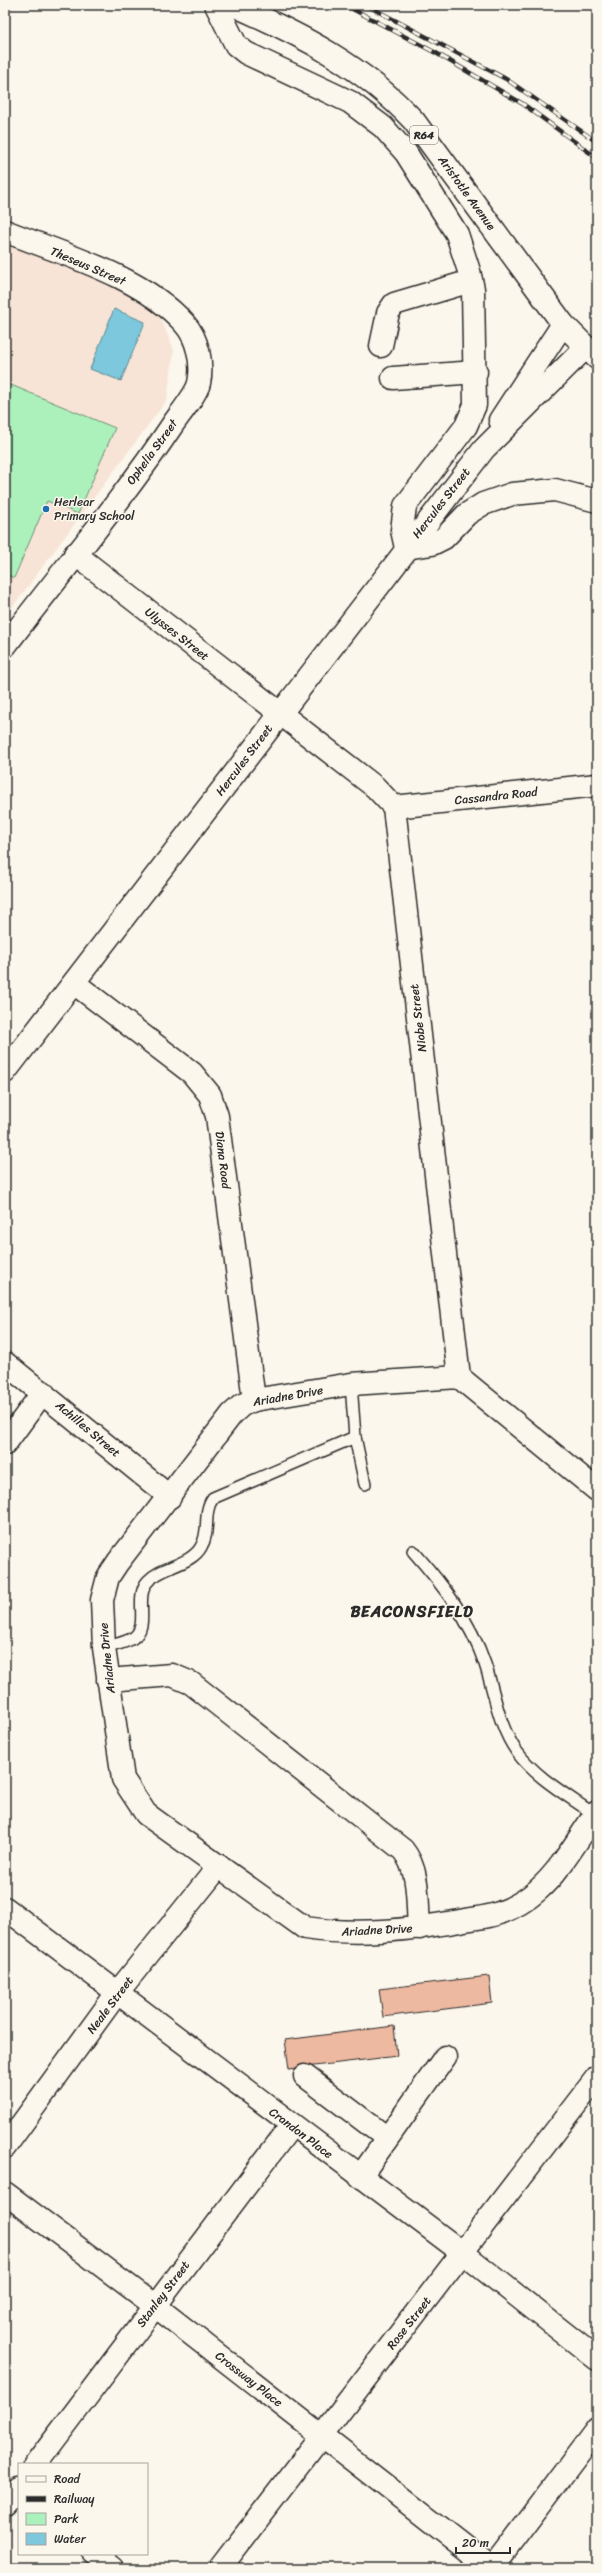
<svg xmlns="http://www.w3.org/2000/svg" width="602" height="2573" viewBox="0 0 602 2573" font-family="Sriracha,sans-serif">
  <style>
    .built { fill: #f7e4d6 }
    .green { fill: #acf1bc; stroke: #6c8e74 }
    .water { fill: #7dc8dc; stroke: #5c8995 }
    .building { fill: #eeb9a1; stroke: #2b2b2b }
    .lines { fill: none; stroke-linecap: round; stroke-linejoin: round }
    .lane-casing { stroke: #2b2b2b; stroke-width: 14 }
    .street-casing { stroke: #2b2b2b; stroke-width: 25 }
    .secondary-casing { stroke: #2b2b2b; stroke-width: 25 }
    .primary-casing { stroke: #2b2b2b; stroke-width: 25 }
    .lane { stroke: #fbf7ec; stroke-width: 11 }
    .street { stroke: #fbf7ec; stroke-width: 22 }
    .secondary { stroke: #fbf7ec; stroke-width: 22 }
    .primary { stroke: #fbf7ec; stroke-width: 22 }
    .rail-casing { stroke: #2b2b2b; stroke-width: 4.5 }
    .rail { stroke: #fbf7ec; stroke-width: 3; stroke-dasharray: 9; stroke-linecap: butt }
    .poi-dot { fill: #1f6fb2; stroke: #fbf7ec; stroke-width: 1.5 }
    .labels { text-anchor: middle; stroke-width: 3; stroke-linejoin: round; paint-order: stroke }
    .shield { fill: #fbf7ec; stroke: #696865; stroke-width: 1 }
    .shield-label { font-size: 11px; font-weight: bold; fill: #2b2b2b }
    .street-label { font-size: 12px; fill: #2b2b2b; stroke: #fbf7ec }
    .poi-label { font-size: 12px; fill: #2b2b2b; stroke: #fbf7ec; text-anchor: start }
    .district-label { font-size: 16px; font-weight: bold; letter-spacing: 1px; fill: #2b2b2b; stroke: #fbf7ec }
  </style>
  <rect width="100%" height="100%" fill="#fbf7ec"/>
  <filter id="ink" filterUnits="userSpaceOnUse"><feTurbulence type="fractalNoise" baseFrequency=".025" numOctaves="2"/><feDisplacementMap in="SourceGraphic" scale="8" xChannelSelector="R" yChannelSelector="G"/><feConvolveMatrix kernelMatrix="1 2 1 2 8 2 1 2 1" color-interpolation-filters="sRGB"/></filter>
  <g filter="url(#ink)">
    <!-- built -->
    <path class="built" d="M5 237 127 287 158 312 174 350 167 400 5 617Z"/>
    <!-- green -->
    <path class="green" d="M6 383 115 428 78 514 47 501 14 578 5 574Z"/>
    <!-- water -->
    <path class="water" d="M114 309 145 322 121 381 90 369Z"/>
    <!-- building -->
    <g class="building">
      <path d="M489 1976 492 2003 383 2017 379 1989Z"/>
      <path d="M394 2026 397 2056 289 2069 285 2040Z"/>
    </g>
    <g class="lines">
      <defs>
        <g id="lane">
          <path d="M355 1437 365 1484"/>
          <path d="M413 1551C443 1585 470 1620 485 1664 495 1694 498 1725 517 1752 536 1778 569 1796 595 1815"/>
          <path d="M104 1648C113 1645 125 1643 133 1638 151 1626 133 1597 148 1581 162 1566 191 1565 201 1547 211 1531 202 1513 213 1498L355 1437 351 1384"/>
        </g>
        <g id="street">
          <path d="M216 5 236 45 246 53 350 102 383 127 406 153 457 234 469 271 473 289 475 405 466 426 405 506 402 530 406 548 432 544 444 538 467 514 483 504 512 494 555 490 597 501"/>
          <path d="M5 231C62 254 142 276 184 323 198 338 203 364 199 383 197 393 180 414 173 424 122 501 61 572 5 646"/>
          <path d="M381 346 388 313 394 304 471 281"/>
          <path d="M393 378 476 372"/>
          <path d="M75 554 375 787 394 807 459 1377"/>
          <path d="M394 807 597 785"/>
          <path d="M74 983 192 1073 210 1095 217 1116 254 1400"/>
          <path d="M5 1363 170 1497"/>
          <path d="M5 1444 43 1392"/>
          <path d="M597 1490 459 1377 351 1384 254 1400 242 1405 232 1414 118 1562 108 1577 102 1600 104 1648 123 1779 146 1814 305 1928C358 1936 408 1930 460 1921 472 1918 487 1918 499 1913 513 1908 527 1900 538 1890 562 1869 578 1838 597 1812"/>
          <path d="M108 1680 172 1675 191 1683 403 1850C420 1871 417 1902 419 1928"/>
          <path d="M5 1908 463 2253 597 2359"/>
          <path d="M305 2076 387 2138"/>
          <path d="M5 2147 117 1993 219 1866"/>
          <path d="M360 2177 445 2057"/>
          <path d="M5 2193 154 2305 491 2568"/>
          <path d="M36 2464 291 2126"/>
          <path d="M5 2505 19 2487"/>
          <path d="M94 2554 112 2568"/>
          <path d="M220 2568 597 2077"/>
          <path d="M492 2568 597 2429"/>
        </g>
        <g id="secondary">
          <path d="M500 420 563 324"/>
          <path d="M5 1072 484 449 586 347"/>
        </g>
        <path id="primary" d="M233 5C300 34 363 66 414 121L563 324 597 358"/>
      </defs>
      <!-- lane casing -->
      <use href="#lane" class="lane-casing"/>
      <!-- street casing -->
      <use href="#street" class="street-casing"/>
      <!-- secondary casing -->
      <use href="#secondary" class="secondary-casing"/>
      <!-- primary casing -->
      <use href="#primary" class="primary-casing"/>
      <!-- lane -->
      <use href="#lane" class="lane"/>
      <!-- street -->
      <use href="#street" class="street"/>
      <!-- secondary -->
      <use href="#secondary" class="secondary"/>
      <!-- primary -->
      <use href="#primary" class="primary"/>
      <defs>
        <g id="rail">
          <path d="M345 5 436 53 523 104 597 158"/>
          <path d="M366 5 506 79 597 142"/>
        </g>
      </defs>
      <!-- rail casing -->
      <use href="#rail" class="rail-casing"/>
      <!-- rail -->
      <use href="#rail" class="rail"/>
    </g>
  </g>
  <!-- markers -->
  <circle class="poi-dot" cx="46" cy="509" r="4"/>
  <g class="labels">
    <!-- shield labels -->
    <rect class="shield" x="410" y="126" width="28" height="18" rx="3"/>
    <g class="shield-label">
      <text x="424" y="139">R64</text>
    </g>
    <!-- street labels -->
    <g class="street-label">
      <text transform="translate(467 193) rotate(54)" y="4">Aristotle Avenue</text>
      <text transform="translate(88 266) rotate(23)" y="4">Theseus Street</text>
      <text transform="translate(152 452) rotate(-54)" y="4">Ophelia Street</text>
      <text transform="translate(441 503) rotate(-52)" y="4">Hercules Street</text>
      <text transform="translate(177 634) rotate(38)" y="4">Ulysses Street</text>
      <text transform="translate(244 760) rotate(-53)" y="4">Hercules Street</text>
      <text transform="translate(496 796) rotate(-6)" y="4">Cassandra Road</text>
      <text transform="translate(418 1018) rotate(-97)" y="4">Niobe Street</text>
      <text transform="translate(223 1160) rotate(83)" y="4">Diana Road</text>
      <text transform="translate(288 1396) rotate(-10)" y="4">Ariadne Drive</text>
      <text transform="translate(88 1429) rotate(40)" y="4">Achilles Street</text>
      <text transform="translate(107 1658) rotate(-96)" y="4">Ariadne Drive</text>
      <text transform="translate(377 1930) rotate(-3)" y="4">Ariadne Drive</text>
      <text transform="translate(110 2005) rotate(-53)" y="4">Neale Street</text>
      <text transform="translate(301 2133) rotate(37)" y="4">Crandon Place</text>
      <text transform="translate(163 2294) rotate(-53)" y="4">Stanley Street</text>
      <text transform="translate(409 2323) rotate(-52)" y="4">Rose Street</text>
      <text transform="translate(249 2379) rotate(38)" y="4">Crossway Place</text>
    </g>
    <!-- poi labels -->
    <g class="poi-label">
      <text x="54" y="506">Herlear<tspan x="54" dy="14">Primary School</tspan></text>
    </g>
    <!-- district labels -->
    <g class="district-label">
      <text x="412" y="1617">BEACONSFIELD</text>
    </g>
  </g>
  <!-- margin -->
  <rect width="602" height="2573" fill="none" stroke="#fbf7ec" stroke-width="20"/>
  <rect x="10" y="10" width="582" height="2553" fill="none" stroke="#2b2b2b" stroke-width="1.5" filter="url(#ink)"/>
  <!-- legend -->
  <rect x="18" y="2463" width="130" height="92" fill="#fbf7ec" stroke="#a8a59f"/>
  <rect x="26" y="2476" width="20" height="6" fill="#fbf7ec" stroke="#a8a59f"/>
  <text x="54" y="2483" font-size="12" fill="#2b2b2b">Road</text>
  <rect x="26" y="2496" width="20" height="6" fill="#2b2b2b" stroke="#a8a59f"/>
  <text x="54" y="2503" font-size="12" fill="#2b2b2b">Railway</text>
  <rect x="26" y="2513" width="20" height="12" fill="#acf1bc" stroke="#a8a59f"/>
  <text x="54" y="2523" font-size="12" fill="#2b2b2b">Park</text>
  <rect x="26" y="2533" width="20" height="12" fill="#7dc8dc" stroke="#a8a59f"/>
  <text x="54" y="2543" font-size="12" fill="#2b2b2b">Water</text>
  <!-- scale -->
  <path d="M456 2547v6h54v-6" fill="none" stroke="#2b2b2b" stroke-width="2"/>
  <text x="462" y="2547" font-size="12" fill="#2b2b2b" stroke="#fbf7ec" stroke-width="3" paint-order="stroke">20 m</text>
</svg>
